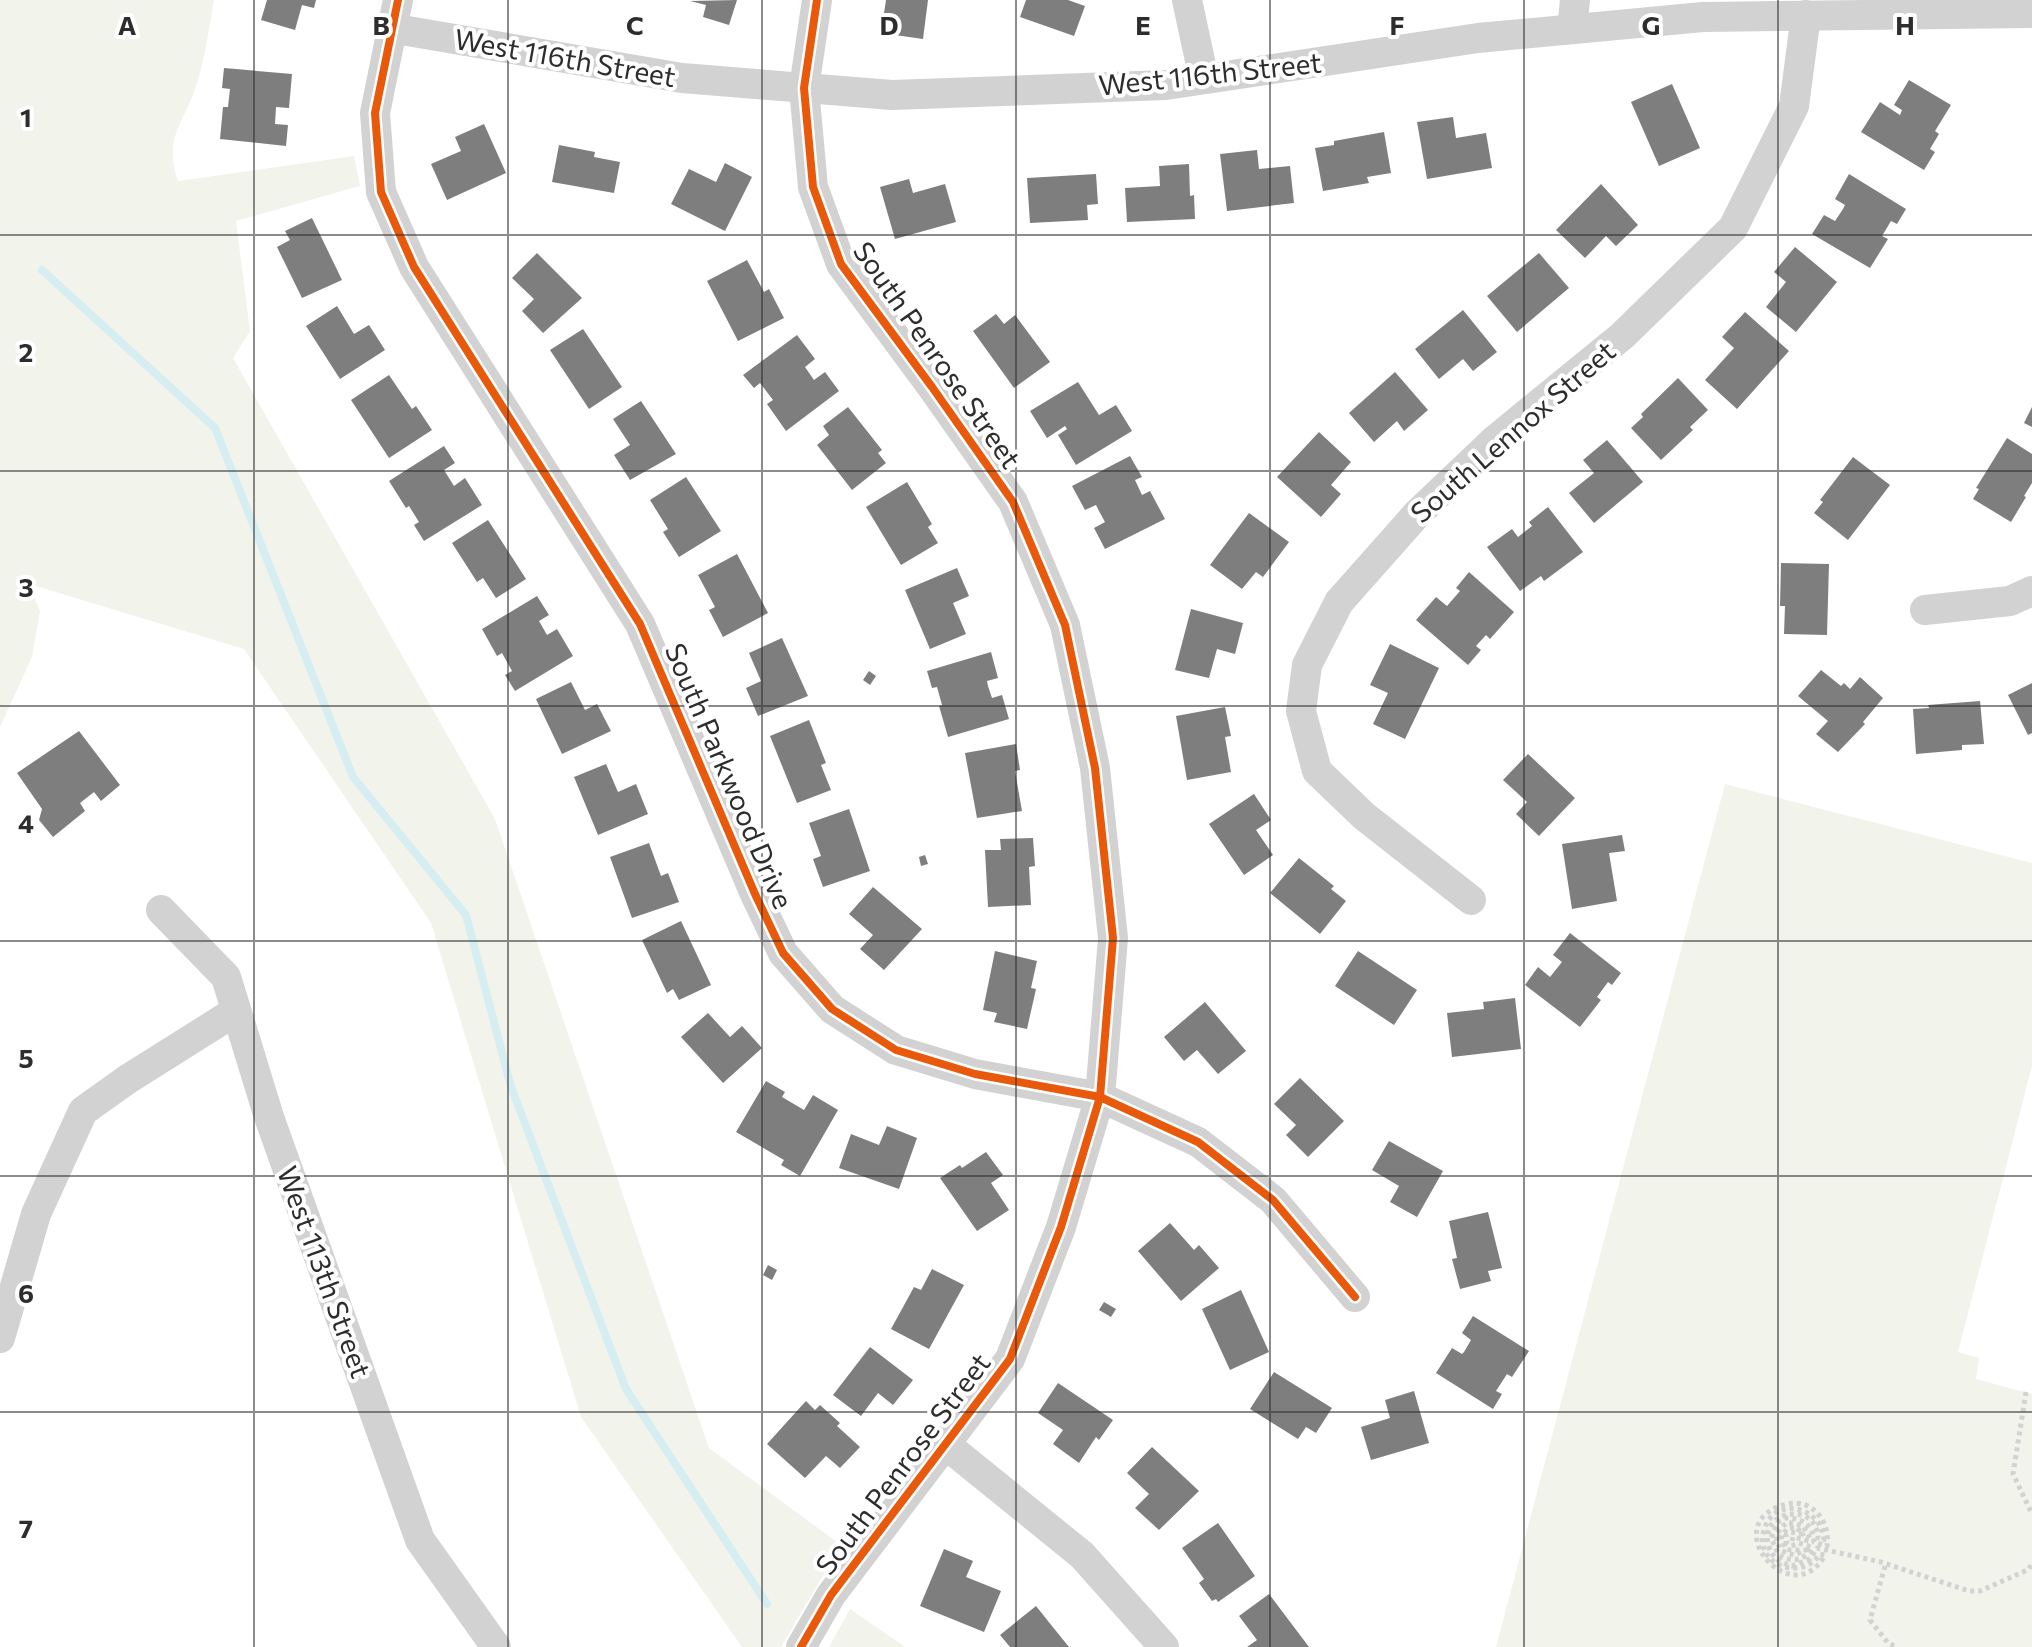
<svg xmlns="http://www.w3.org/2000/svg" width="2032" height="1647" viewBox="0 0 2032 1647" font-family="Commissioner,sans-serif">
  <style>
    .green { fill: #f2f4eb }
    .lines { fill: none; stroke-linecap: round; stroke-linejoin: round }
    .stream { stroke: #d6edf2; stroke-width: 8 }
    .building { fill: #7e7e7e }
    .path { stroke: #d2d2d2; stroke-width: 5; stroke-dasharray: 4 4; stroke-linecap: butt }
    .minor { stroke: #d2d2d2; stroke-width: 30 }
    .cycleway-casing { stroke: #fff; stroke-width: 13 }
    .cycleway { stroke: #e8590c; stroke-width: 8 }
    .grid { fill: none; stroke: #2d2d2d; stroke-width: 2; stroke-opacity: 0.55 }
    .labels { text-anchor: middle; stroke-width: 8; stroke-linejoin: round; paint-order: stroke }
    .street-label { font-size: 28px; fill: #2d2d2d; stroke: #fff }
    .grid-label { font-size: 26px; text-anchor: middle; font-weight: bold; fill: #2d2d2d; stroke: #fff; stroke-width: 8; stroke-linejoin: round; paint-order: stroke }
  </style>
  <rect width="100%" height="100%" fill="#fff"/>
  <!-- green -->
  <g class="green">
    <path d="M0 0H214C209 28 205 59 196 86 184 124 163 137 178 181L354 156 360 186 236 221 250 331 233 358 495 819 709 1448 841 1545 781 1647H742L581 1417 431 923 244 649 29 584 40 611 32 657 0 727Z"/>
    <path d="M1725 784 2032 863V1066L1958 1352 1979 1358 1976 1379 2032 1394V1647H1496Z"/>
    <path d="M850 1609 905 1647H829Z"/>
  </g>
  <g class="lines">
    <!-- stream -->
    <path class="stream" d="M42 270 215 428 353 777 466 915 511 1087 626 1389 767 1604"/>
  </g>
  <!-- building -->
  <g class="building">
    <path d="M267 0H316L314 8 302 5 295 30 261 20Z"/>
    <path d="M737 0 729 25 703 17 706 5 690 1Z"/>
    <path d="M886 0H928L923 39 881 33Z"/>
    <path d="M1026 0H1068L1085 6 1074 36 1020 17Z"/>
    <path d="M224 68 292 74 289 108 276 107 275 124 288 125 286 146 220 139 223 107H228L230 89 222 88Z"/>
    <path d="M1909 80 1951 105 1935 131 1939 134 1930 149 1935 152 1924 170 1861 132 1880 102 1900 115 1902 110 1894 105Z"/>
    <path d="M1672 84 1700 148 1659 166 1631 102Z"/>
    <path d="M1453 117 1456 138 1486 133 1492 168 1427 179 1417 122Z"/>
    <path d="M484 124 506 173 447 200 431 164 461 151 455 137Z"/>
    <path d="M1384 132 1391 173 1367 177 1369 183 1323 191 1315 148 1334 145V141Z"/>
    <path d="M559 145 595 152 594 157 620 162 614 193 552 182Z"/>
    <path d="M1257 150 1259 169 1290 166 1294 203 1227 211 1220 154Z"/>
    <path d="M725 163 752 177 725 231 671 204 689 169 716 182Z"/>
    <path d="M1189 164 1190 196 1194 195 1195 219 1127 222 1125 188 1160 186 1159 166Z"/>
    <path d="M1096 174 1098 204 1087 205 1088 220 1030 223 1027 178Z"/>
    <path d="M1849 174 1906 209 1897 224 1891 221 1882 236 1888 239 1870 268 1812 234 1824 215 1835 221 1843 209 1845 205 1835 199Z"/>
    <path d="M909 179 913 193 945 184 956 222 895 239 880 187Z"/>
    <path d="M1601 184 1638 225 1616 246 1606 236 1585 258 1556 230Z"/>
    <path d="M312 218 342 280 302 298 277 247 290 240 285 231Z"/>
    <path d="M1795 247 1837 282 1796 332 1766 307 1786 282 1774 272Z"/>
    <path d="M537 253 582 298 543 333 522 311 534 299 512 278Z"/>
    <path d="M1539 253 1569 288 1517 332 1487 296Z"/>
    <path d="M747 260 764 292 769 289 784 318 738 341 707 281Z"/>
    <path d="M337 306 354 334 369 325 385 350 340 379 306 326Z"/>
    <path d="M1463 310 1497 352 1473 371 1463 359 1439 379 1415 349Z"/>
    <path d="M1745 312 1789 351 1737 409 1705 380 1734 348 1722 337Z"/>
    <path d="M996 314 1004 324 1015 315 1050 362 1014 388 973 331Z"/>
    <path d="M583 329 622 387 589 409 550 350Z"/>
    <path d="M797 335 815 359 805 367 814 380 825 372 839 391 786 431 767 404 773 400 760 383 754 388 743 375Z"/>
    <path d="M1395 372 1428 410 1404 431 1397 421 1374 442 1349 413Z"/>
    <path d="M389 375 412 409 416 406 432 430 389 458 351 400Z"/>
    <path d="M1678 378 1708 410 1690 427 1693 430 1661 460 1631 428 1643 417 1641 414Z"/>
    <path d="M1078 382 1099 415 1116 405 1132 431 1076 465 1058 435 1067 429 1065 426 1047 438 1030 411Z"/>
    <path d="M641 401 676 454 630 480 614 455 630 445 613 419Z"/>
    <path d="M848 407 882 450 878 453 886 463 852 490 817 445 829 435 823 426Z"/>
    <path d="M2032 407V427L2024 423Z"/>
    <path d="M1319 432 1351 462 1331 485 1341 494 1321 517 1277 477Z"/>
    <path d="M2007 438 2032 454V483L2024 496 2026 497 2011 522 1973 499 1979 489 1976 488Z"/>
    <path d="M1607 440 1643 482 1594 523 1569 493 1594 473 1583 460Z"/>
    <path d="M444 446 455 463 444 470 454 486 465 478 482 505 424 541 414 525 419 522 409 506 406 508 389 481Z"/>
    <path d="M1130 456 1142 477 1135 480 1142 495 1150 491 1165 519 1105 549 1094 528 1105 522 1099 511 1096 505 1085 510 1072 486Z"/>
    <path d="M1853 457 1890 485 1848 540 1814 513 1823 502 1820 500Z"/>
    <path d="M686 477 721 531 679 557 663 532 668 529 650 500Z"/>
    <path d="M907 482 932 524 928 527 938 543 901 565 866 507Z"/>
    <path d="M1548 507 1583 552 1544 581 1541 576 1520 591 1487 547 1512 529 1518 537 1532 526 1529 522Z"/>
    <path d="M1249 513 1289 542 1263 577 1256 572 1242 589 1210 565Z"/>
    <path d="M488 520 526 579 496 598 483 578 477 582 452 543Z"/>
    <path d="M737 554 768 613 723 637 709 610 715 607 698 575Z"/>
    <path d="M1781 563 1829 564 1827 635 1784 634 1785 606H1780Z"/>
    <path d="M957 568 969 596 953 603 966 634 930 649 905 590Z"/>
    <path d="M1469 572 1514 612 1490 639 1486 635 1476 646 1481 650 1468 665 1416 620 1436 597 1447 606 1460 591 1456 588Z"/>
    <path d="M537 596 549 615 539 621 547 635 557 629 573 656 515 691 505 675 512 671 502 653 497 656 482 629Z"/>
    <path d="M1191 609 1243 623 1235 654 1217 649 1209 678 1175 670Z"/>
    <path d="M782 638 808 696 758 716 746 688 761 681 749 653Z"/>
    <path d="M1390 644 1439 668 1405 739 1373 724 1388 693 1370 685Z"/>
    <path d="M991 652 998 678 987 681 988 686 992 698 1002 695 1009 719 948 737 939 706 942 705 937 687 932 688 927 671Z"/>
    <path d="M1821 670 1841 686 1844 683 1850 689 1860 677 1883 698 1863 722 1865 724 1838 752 1816 734 1828 721 1798 696Z"/>
    <path d="M869 671 876 676 870 685 863 680Z"/>
    <path d="M571 682 585 710 597 704 611 731 562 754 536 699Z"/>
    <path d="M2032 683V733L2028 735 2008 695Z"/>
    <path d="M1980 701 1984 744 1962 745V750L1916 754 1913 709 1929 708 1928 705Z"/>
    <path d="M1225 707 1231 736 1225 737 1231 772 1187 780 1176 716Z"/>
    <path d="M809 720 826 763 821 765 831 790 797 803 770 736Z"/>
    <path d="M79 731 120 785 101 801 94 792 80 803 85 811 53 837 39 820 42 809 17 773Z"/>
    <path d="M1016 744 1020 770 1015 771 1022 811 977 818 965 753Z"/>
    <path d="M1528 754 1575 798 1539 836 1516 814 1527 802 1503 780Z"/>
    <path d="M606 764 618 792 636 784 648 814 598 835 574 777Z"/>
    <path d="M1254 794 1271 820 1256 830 1273 855 1244 875 1209 824Z"/>
    <path d="M849 809 870 871 823 887 813 859 821 856 809 823Z"/>
    <path d="M1622 835 1625 851 1609 853 1617 901 1572 909 1562 844Z"/>
    <path d="M1033 838 1035 866 1029 867 1031 905 988 907 985 850H1001L1000 839Z"/>
    <path d="M649 843 661 876 668 873 679 902 632 918 610 857Z"/>
    <path d="M925 855 928 864 921 866 919 857Z"/>
    <path d="M1299 858 1334 886 1331 889 1346 901 1320 934 1270 893Z"/>
    <path d="M873 887 922 929 884 970 860 949 873 935 849 914Z"/>
    <path d="M681 921 711 985 679 1000 673 989 667 993 642 940Z"/>
    <path d="M1570 933 1621 973 1612 985 1608 982 1597 997 1601 1000 1580 1027 1525 985 1538 967 1550 977 1562 962 1553 955Z"/>
    <path d="M995 951 1037 961 1031 988 1036 989 1027 1029 994 1022 997 1013 983 1010Z"/>
    <path d="M1358 951 1417 990 1394 1025 1335 986Z"/>
    <path d="M1515 998 1521 1049 1452 1057 1447 1013 1484 1009 1483 1002Z"/>
    <path d="M1205 1002 1246 1051 1218 1074 1197 1050 1184 1061 1164 1037Z"/>
    <path d="M708 1013 730 1037 742 1026 762 1048 723 1083 681 1037Z"/>
    <path d="M1300 1078 1344 1121 1308 1157 1286 1135 1296 1125 1274 1104Z"/>
    <path d="M766 1081 785 1092 782 1097 804 1110 813 1095 838 1110 800 1176 781 1165 784 1160 736 1132Z"/>
    <path d="M887 1126 917 1138 899 1189 839 1168 851 1134 879 1145Z"/>
    <path d="M1389 1141 1443 1171 1417 1217 1390 1202 1399 1186 1372 1170Z"/>
    <path d="M986 1152 1003 1175 991 1183 1009 1210 977 1231 940 1178 960 1165 962 1168Z"/>
    <path d="M1488 1212 1502 1268 1488 1271 1491 1281 1460 1289 1452 1259 1457 1258 1449 1221Z"/>
    <path d="M1170 1223 1194 1250 1199 1245 1219 1268 1181 1301 1138 1251Z"/>
    <path d="M768 1265 777 1270 772 1280 763 1275Z"/>
    <path d="M932 1269 964 1285 929 1349 891 1329 914 1287 921 1290Z"/>
    <path d="M1241 1290 1269 1352 1230 1370 1202 1309Z"/>
    <path d="M1104 1302 1116 1309 1111 1317 1099 1310Z"/>
    <path d="M1473 1316 1529 1351 1512 1377 1507 1374 1496 1391 1502 1394 1493 1409 1436 1373 1452 1348 1462 1354 1464 1352 1471 1340 1462 1333Z"/>
    <path d="M870 1347 913 1380 893 1405 878 1393 861 1416 833 1395Z"/>
    <path d="M1274 1372 1332 1408 1316 1433 1306 1427 1298 1439 1250 1409Z"/>
    <path d="M1058 1383 1113 1420 1099 1440 1096 1437 1079 1463 1053 1444 1063 1430 1038 1413Z"/>
    <path d="M1414 1391 1429 1443 1371 1460 1361 1427 1390 1418 1385 1400Z"/>
    <path d="M806 1401 815 1410 820 1405 840 1423 837 1426 860 1447 840 1468 826 1456 805 1478 767 1444Z"/>
    <path d="M1152 1447 1199 1491 1159 1530 1135 1508 1149 1494 1127 1473Z"/>
    <path d="M1218 1523 1255 1576 1218 1602 1216 1599 1212 1601 1199 1583 1204 1579 1182 1548Z"/>
    <path d="M944 1549 973 1561 966 1577 1001 1591 984 1632 920 1606Z"/>
    <path d="M1269 1594 1309 1647H1247L1257 1640 1239 1616Z"/>
    <path d="M1036 1606 1052 1626 1069 1647H1010L1000 1635Z"/>
  </g>
  <g class="lines">
    <!-- path -->
    <g class="path">
      <path d="M2026 1392 2013 1474 2032 1514"/>
      <path d="M1792 1541 1793 1537 1809 1541 1810 1538 1803 1526 1788 1522C1776 1530 1773 1540 1782 1551L1794 1555 1806 1550H1790L1785 1548 1781 1536 1788 1528 1796 1527 1803 1534 1791 1532 1786 1535V1542L1791 1546 1799 1543 1812 1547C1805 1561 1792 1563 1779 1555L1771 1538 1778 1522 1786 1518C1803 1518 1813 1525 1814 1542L1827 1546C1831 1523 1813 1498 1787 1504 1713 1522 1792 1615 1825 1555L1820 1554C1802 1582 1753 1565 1764 1530 1774 1495 1822 1506 1824 1540L1818 1538C1817 1500 1757 1510 1769 1547 1772 1558 1781 1563 1792 1566L1810 1559 1817 1548 1881 1562 1969 1591H1980L2023 1572 2029 1569 2032 1563"/>
      <path d="M1885 1566 1870 1620 1888 1643 1897 1647"/>
    </g>
    <!-- minor -->
    <g class="minor">
      <path d="M398 0 375 113 381 192 414 267 640 624 755 894 783 953 832 1009 896 1050 975 1074 1100 1097 1198 1142 1273 1200 1355 1297"/>
      <path d="M1187 0 1204 79"/>
      <path d="M390 28 682 78 892 95 1166 85 1478 38 1703 17 2032 13"/>
      <path d="M1572 29 1575 0"/>
      <path d="M1925 610 2010 601 2032 591"/>
      <path d="M1471 900 1364 816 1317 771 1301 711 1307 665 1339 602 1417 514 1496 439 1622 336 1733 228 1794 106 1806 15"/>
      <path d="M161 910 226 977 269 1117 420 1540 496 1647"/>
      <path d="M0 1338 36 1214 83 1111 128 1079 236 1011"/>
      <path d="M945 1444 1082 1555 1164 1647"/>
      <path d="M801 1647 831 1595 1010 1359 1061 1227 1100 1097 1113 938 1095 768 1065 625 1013 502 932 387 841 264 813 187 804 88 817 0"/>
    </g>
    <defs>
      <g id="cycleway">
        <path d="M398 0 375 113 381 192 414 267 640 624 755 894 783 953 832 1009 896 1050 975 1074 1100 1097 1198 1142 1273 1200 1355 1297"/>
        <path d="M801 1647 831 1595 1010 1359 1061 1227 1100 1097 1113 938 1095 768 1065 625 1013 502 932 387 841 264 813 187 804 88 817 0"/>
      </g>
    </defs>
    <!-- cycleway casing -->
    <use href="#cycleway" class="cycleway-casing"/>
    <!-- cycleway -->
    <use href="#cycleway" class="cycleway"/>
  </g>
  <!-- grid -->
  <path class="grid" d="M254 0V1647M508 0V1647M762 0V1647M1016 0V1647M1270 0V1647M1524 0V1647M1778 0V1647M0 235H2032M0 471H2032M0 706H2032M0 941H2032M0 1176H2032M0 1412H2032"/>
  <g class="labels">
    <!-- street labels -->
    <g class="street-label">
      <text transform="translate(565 58) rotate(10)" y="10">West 116th Street</text>
      <text transform="translate(1210 74) rotate(-6)" y="10">West 116th Street</text>
      <text transform="translate(937 355) rotate(55)" y="10">South Penrose Street</text>
      <text transform="translate(1513 432) rotate(-41)" y="10">South Lennox Street</text>
      <text transform="translate(729 776) rotate(67)" y="10">South Parkwood Drive</text>
      <text transform="translate(324 1272) rotate(70)" y="10">West 113th Street</text>
      <text transform="translate(903 1464) rotate(-53)" y="10">South Penrose Street</text>
    </g>
  </g>
  <g class="grid-label">
    <text x="127" y="35">A</text>
    <text x="381" y="35">B</text>
    <text x="635" y="35">C</text>
    <text x="889" y="35">D</text>
    <text x="1143" y="35">E</text>
    <text x="1397" y="35">F</text>
    <text x="1651" y="35">G</text>
    <text x="1905" y="35">H</text>
    <text x="26" y="127">1</text>
    <text x="26" y="362">2</text>
    <text x="26" y="597">3</text>
    <text x="26" y="833">4</text>
    <text x="26" y="1068">5</text>
    <text x="26" y="1303">6</text>
    <text x="26" y="1538">7</text>
  </g>
</svg>
